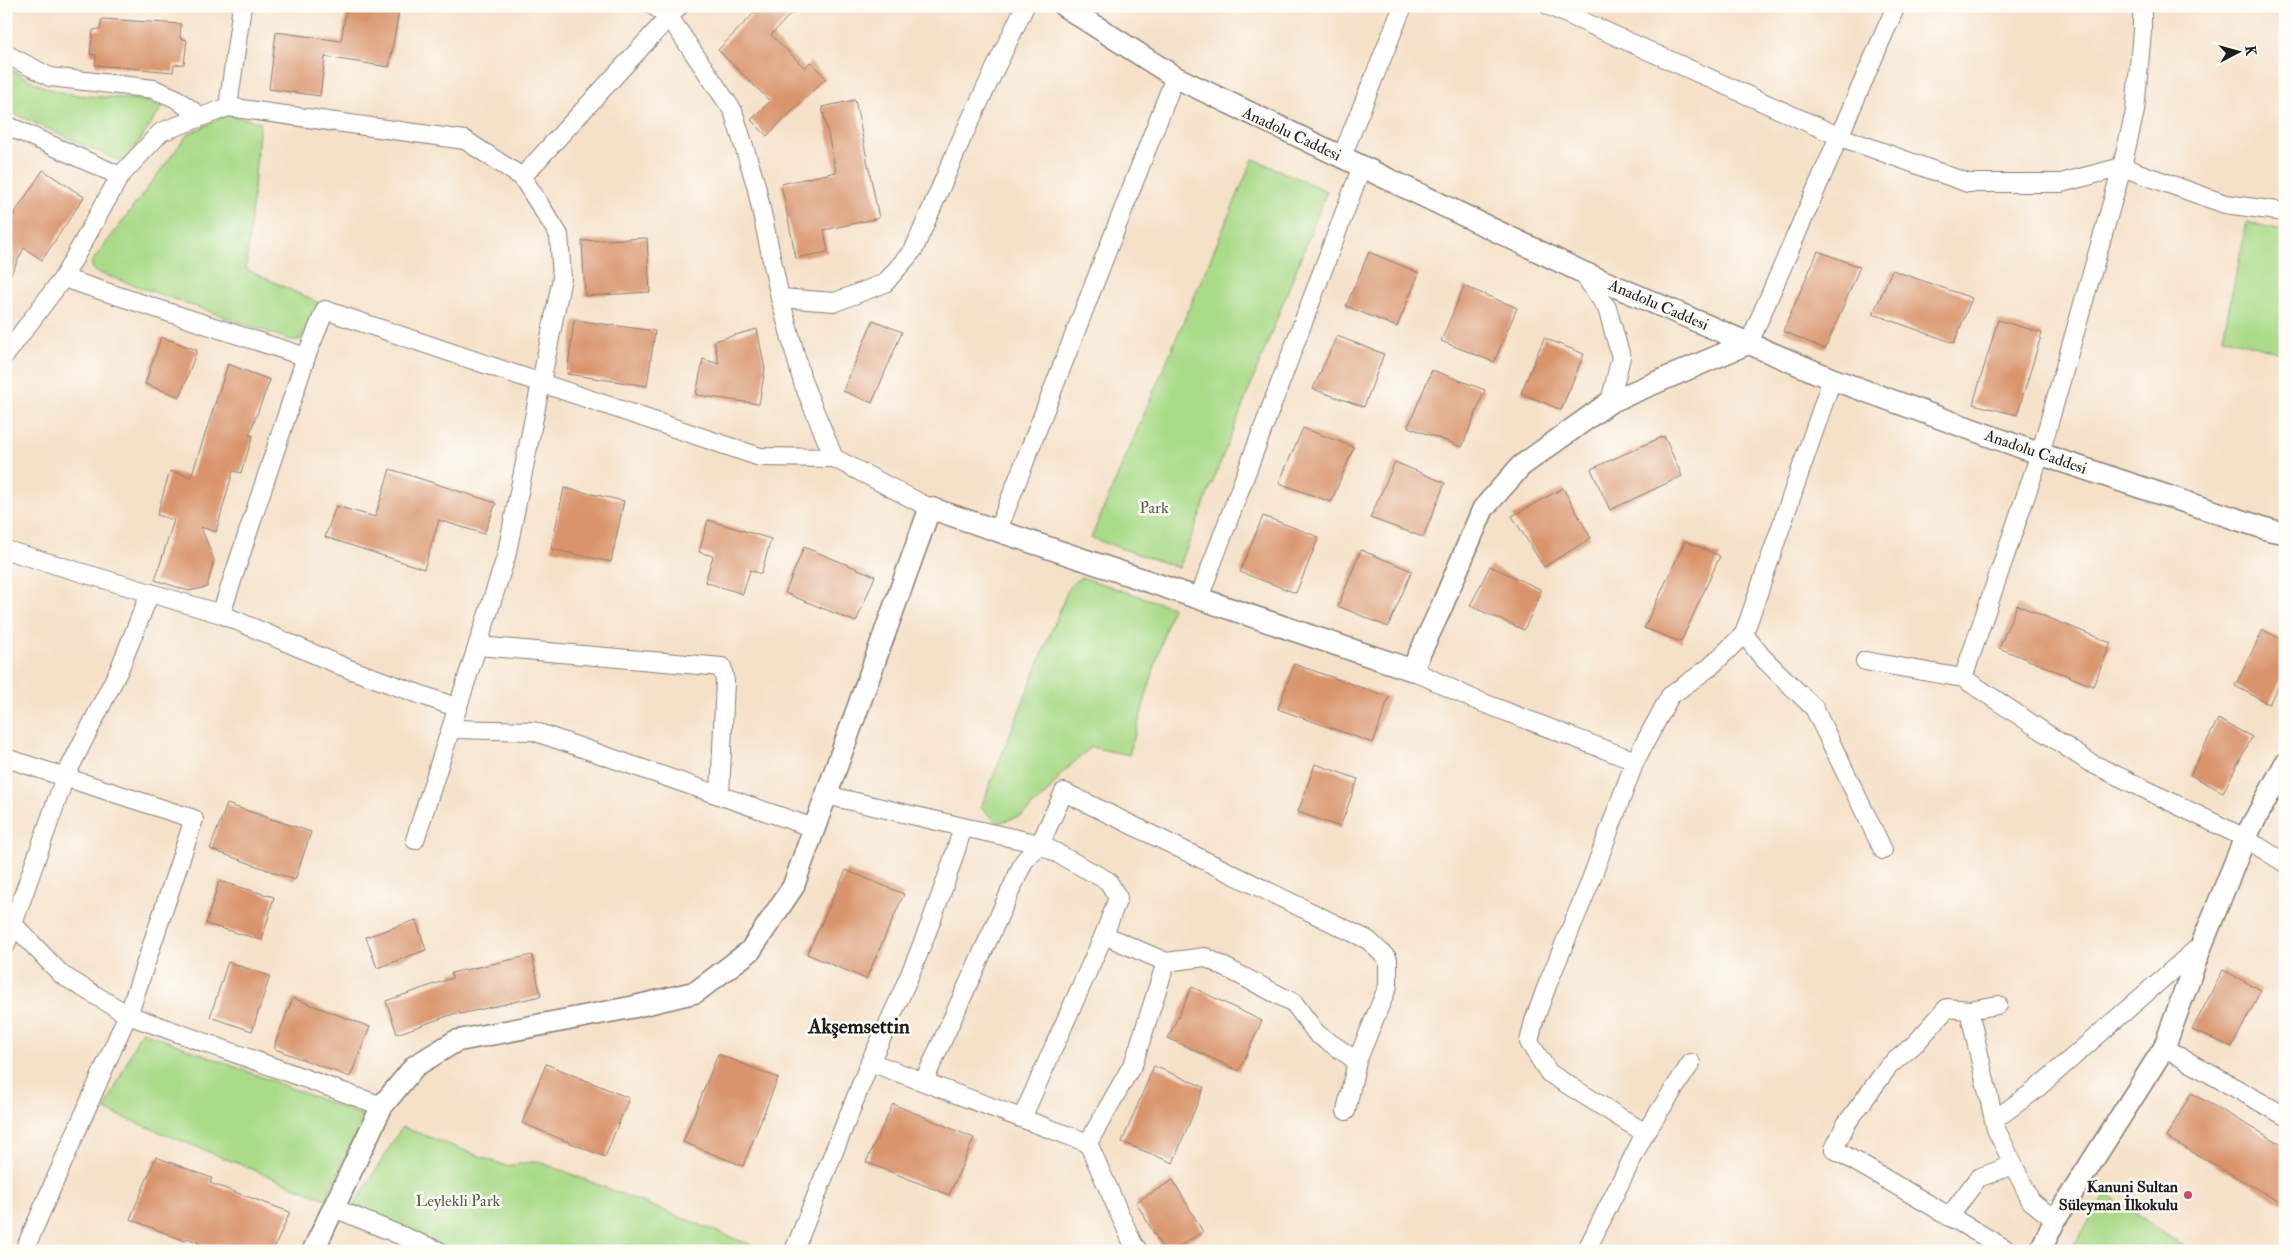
<svg xmlns="http://www.w3.org/2000/svg" width="2291" height="1257" viewBox="0 0 2291 1257" font-family="'IM FELL Double Pica',serif">
  <style>
    .green { fill: #aadb89; stroke: #637c52 }
    .building { fill: #d9946c }
    .lines { fill: none; stroke-linecap: round; stroke-linejoin: round }
    .minor-casing { stroke: #887e72; stroke-width: 20 }
    .tertiary-casing { stroke: #887e72; stroke-width: 24 }
    .minor { stroke: #fff; stroke-width: 18 }
    .tertiary { stroke: #fff; stroke-width: 21 }
    .poi-dot { fill: #d1495b; stroke: #fdfcf7; stroke-width: 2 }
    .labels { text-anchor: middle; stroke-width: 5; stroke-linejoin: round; paint-order: stroke }
    .street-label { font-size: 16px; fill: #1c1c1c; stroke: #fdfcf7 }
    .park-label { font-size: 16px; fill: #4e5f42; stroke: #fdfcf7 }
    .poi-label { font-size: 16px; font-weight: bold; fill: #1c1c1c; stroke: #fdfcf7; text-anchor: end }
    .district-label { font-size: 21px; font-weight: bold; fill: #1c1c1c; stroke: #fdfcf7 }
  </style>
  <rect width="100%" height="100%" fill="#fdfcf7"/>
  <filter id="ink" filterUnits="userSpaceOnUse"><feTurbulence type="fractalNoise" baseFrequency=".02" numOctaves="2"/><feDisplacementMap in="SourceGraphic" scale="10" xChannelSelector="R" yChannelSelector="G"/><feConvolveMatrix kernelMatrix="1 2 1 2 8 2 1 2 1" color-interpolation-filters="sRGB"/></filter>
  <filter id="wash" filterUnits="userSpaceOnUse"><feTurbulence type="fractalNoise" baseFrequency=".0096" numOctaves="4" result="noise"/><feDisplacementMap in="SourceGraphic" scale="20" xChannelSelector="R" yChannelSelector="G"/><feGaussianBlur stdDeviation="1.12" result="paint"/><feColorMatrix in="noise" values="0 0 0 0 0 0 0 0 0 0 0 0 0 0 0 0 0 1.4 0 .05"/><feComposite in="paint" operator="in"/></filter>
  <g filter="url(#wash)">
    <rect width="100%" height="100%" fill="#f5e1c8"/>
    <!-- green -->
    <g class="green">
      <path d="M6 67C21 74 36 85 52 90 88 101 128 93 163 106L126 161 115 159 6 110Z"/>
      <path d="M228 115 260 122 246 269 319 303 300 340H291L94 271 91 263 188 134Z"/>
      <path d="M1253 159 1327 191 1179 568 1091 538Z"/>
      <path d="M2247 222 2285 231V354L2223 337Z"/>
      <path d="M1081 577 1172 607 1129 755 1091 747 1061 774 1049 791 1023 815 998 823 981 807 1069 587Z"/>
      <path d="M141 1031 364 1116 326 1199 105 1110Z"/>
      <path d="M402 1127 506 1166 538 1161 766 1251H455L354 1206Z"/>
      <path d="M2107 1194 2190 1251H2080L2073 1246Z"/>
    </g>
    <g id="blocks">
      <!-- building -->
      <g class="building">
        <path d="M347 6H372L399 11 389 67 325 57 320 96 269 89 276 32 341 41Z"/>
        <path d="M761 6H798L771 35 805 68 810 62 826 78 767 136 751 120 770 101 718 50Z"/>
        <path d="M102 19 181 24 180 38 187 40 184 64 174 65 173 72 95 65 96 55 90 54 93 30 100 29Z"/>
        <path d="M855 100 879 218 824 230 828 252 796 258 781 184 836 172 822 107Z"/>
        <path d="M43 170 84 197 42 260 24 248 6 284V226Z"/>
        <path d="M647 238 650 292 585 296 582 241Z"/>
        <path d="M1818 251 1860 267 1825 349 1783 331Z"/>
        <path d="M1369 252 1419 273 1397 327 1346 306Z"/>
        <path d="M1892 270 1972 298 1954 343 1873 314Z"/>
        <path d="M1464 286 1517 308 1494 362 1441 341Z"/>
        <path d="M574 320 655 331 647 386 567 374Z"/>
        <path d="M873 320 902 332 872 403 843 391Z"/>
        <path d="M1998 320 2042 333 2017 415 1973 404Z"/>
        <path d="M757 329 765 369 759 404 696 395 703 359 719 364 714 341Z"/>
        <path d="M1337 336 1384 354 1364 407 1313 389Z"/>
        <path d="M161 337 197 350 180 397 145 384Z"/>
        <path d="M1544 338 1584 354 1561 410 1521 393Z"/>
        <path d="M228 364 270 380 249 435 253 436 241 473 233 471 216 532 201 527 214 560 207 587 189 591 155 580 174 520 157 515 170 471 191 477Z"/>
        <path d="M1432 370 1485 390 1462 447 1408 427Z"/>
        <path d="M1303 428 1354 447 1331 502 1279 483Z"/>
        <path d="M1664 436 1682 476 1610 510 1591 469Z"/>
        <path d="M1395 462 1445 483 1423 537 1370 518Z"/>
        <path d="M390 469 496 503 484 534 439 520 424 569 325 537 336 506 375 517Z"/>
        <path d="M564 488 624 501 611 562 551 549Z"/>
        <path d="M1563 488 1591 538 1544 567 1512 516Z"/>
        <path d="M1263 516 1319 537 1296 593 1240 572Z"/>
        <path d="M708 520 771 539 761 574 750 570 743 594 705 582 713 556 699 552Z"/>
        <path d="M1685 541 1720 556 1681 642 1644 628Z"/>
        <path d="M804 547 875 576 856 622 785 593Z"/>
        <path d="M1361 550 1412 571 1388 627 1338 606Z"/>
        <path d="M1490 566 1540 589V595L1524 630 1470 606Z"/>
        <path d="M2017 605 2111 643 2093 686 1999 648Z"/>
        <path d="M2263 630 2285 641V672L2269 704 2235 686Z"/>
        <path d="M1294 664 1389 697 1373 743 1278 709Z"/>
        <path d="M2218 719 2252 737 2223 792 2190 775Z"/>
        <path d="M1315 764 1358 779 1340 827 1298 812Z"/>
        <path d="M227 804 311 832 295 880 210 849Z"/>
        <path d="M846 870 904 894 866 979 807 954Z"/>
        <path d="M219 881 274 897 262 940 206 924Z"/>
        <path d="M416 920 426 950 377 968 366 937Z"/>
        <path d="M532 955 541 996 460 1014 459 1012 397 1034 386 1001 452 978 451 973Z"/>
        <path d="M228 962 270 976 252 1031 210 1017Z"/>
        <path d="M2223 970 2261 990 2232 1047 2192 1030Z"/>
        <path d="M1192 987 1262 1021 1239 1071 1168 1038Z"/>
        <path d="M293 998 370 1027 350 1077 275 1049V1043Z"/>
        <path d="M718 1054 778 1078 743 1166 683 1142Z"/>
        <path d="M546 1064 629 1098 605 1157 522 1123Z"/>
        <path d="M1154 1066 1204 1087 1173 1163 1122 1142Z"/>
        <path d="M2191 1093 2285 1146V1205L2166 1137Z"/>
        <path d="M893 1104 974 1138 949 1195 866 1162Z"/>
        <path d="M156 1157 212 1178 210 1183 290 1212 273 1251H217L187 1238 185 1241 130 1219Z"/>
        <path d="M1173 1180 1203 1232 1171 1251H1164L1136 1202Z"/>
      </g>
    </g>
  </g>
  <g filter="url(#ink)">
    <use href="#blocks" fill-opacity="0" stroke="#887e72" stroke-width="1"/>
    <g class="lines">
      <defs>
        <g id="minor">
          <path d="M654 6 670 18 733 111 756 185 780 298 803 383 834 458"/>
          <path d="M1549 6 1838 136 1968 183H2061L2122 167 2225 204 2285 212"/>
          <path d="M6 54 50 77 154 89 175 98 201 117"/>
          <path d="M228 107 242 6"/>
          <path d="M6 125 120 176"/>
          <path d="M1342 156 1403 6"/>
          <path d="M522 177 679 6"/>
          <path d="M1582 272 1607 308 1621 357 1610 402"/>
          <path d="M63 278 306 357 325 310 760 457 834 458 930 508"/>
          <path d="M780 298 835 302 885 283 914 249 962 138 1025 6"/>
          <path d="M1749 343 1896 6"/>
          <path d="M6 354 63 278 120 176 161 132 228 107 465 140 522 177 559 235 562 278 506 557 415 840"/>
          <path d="M998 530 1175 77"/>
          <path d="M6 550 221 614 349 669 458 708"/>
          <path d="M150 593 119 670 65 777 13 924 62 975 128 1015 382 1106"/>
          <path d="M1199 598 1362 166"/>
          <path d="M221 614 306 357"/>
          <path d="M1744 634 1762 657 1814 708 1883 850"/>
          <path d="M478 646 722 667 725 681 720 795"/>
          <path d="M1865 661 1963 678 2089 762 2245 838 2285 863"/>
          <path d="M1412 670 1473 699 1635 761"/>
          <path d="M1963 678 2040 454 2120 175 2135 111 2142 31V6"/>
          <path d="M451 729 533 731 814 828"/>
          <path d="M6 758 194 819 131 1007 24 1251"/>
          <path d="M826 795 963 827"/>
          <path d="M1104 935 1166 962 1205 957 1294 1003 1317 1034 1357 1061"/>
          <path d="M6 945 13 924"/>
          <path d="M1998 1005 1969 1010 1947 1008 1916 1043 1889 1066 1846 1124 1834 1149 2009 1251"/>
          <path d="M1969 1010 1996 1129 2031 1201 2055 1220"/>
          <path d="M2164 1048 2285 1116"/>
          <path d="M1691 1063 1645 1133 1549 1073 1529 1042 1534 1021 1548 983 1589 885 1635 761 1670 696 1710 667 1744 634 1832 379"/>
          <path d="M924 1081 1024 861 1040 844 1064 792 1368 940 1388 959V986L1357 1061 1346 1111"/>
          <path d="M1022 1118 1104 935 1118 898 1108 881 1040 844 963 827C939 908 907 986 870 1062L1088 1143"/>
          <path d="M1994 1120 2034 1091 2202 944"/>
          <path d="M334 1208 439 1251"/>
          <path d="M1949 1217 1978 1178 2013 1165"/>
          <path d="M794 1251 870 1062"/>
          <path d="M1139 1251 1133 1244 1088 1143 1134 1062 1166 962"/>
          <path d="M1586 1251 1645 1133"/>
        </g>
        <g id="tertiary">
          <path d="M1064 6 1175 77 1582 272 1832 379 2040 454 2270 530 2285 533"/>
          <path d="M313 1251 382 1106 415 1066 456 1041 633 1007 696 992 750 951 793 887 930 508 1412 670 1441 608 1483 509 1521 466 1610 402 1749 343"/>
          <path d="M2040 1251 2055 1220 2164 1048 2202 944 2245 838 2285 764"/>
        </g>
      </defs>
      <!-- minor casing -->
      <use href="#minor" class="minor-casing"/>
      <!-- tertiary casing -->
      <use href="#tertiary" class="tertiary-casing"/>
      <!-- minor -->
      <use href="#minor" class="minor"/>
      <!-- tertiary -->
      <use href="#tertiary" class="tertiary"/>
    </g>
  </g>
  <!-- markers -->
  <circle class="poi-dot" cx="2188" cy="1195" r="5"/>
  <g class="labels">
    <!-- street labels -->
    <g class="street-label">
      <text transform="translate(1292 133) rotate(25)" y="6">Anadolu Caddesi</text>
      <text transform="translate(1659 304) rotate(23)" y="6">Anadolu Caddesi</text>
      <text transform="translate(2036 451) rotate(19)" y="6">Anadolu Caddesi</text>
    </g>
    <!-- park labels -->
    <g class="park-label">
      <text x="1154" y="513">Park</text>
      <text x="458" y="1206">Leylekli Park</text>
    </g>
    <!-- poi labels -->
    <g class="poi-label">
      <text x="2178" y="1192">Kanuni Sultan<tspan x="2178" dy="18">Süleyman İlkokulu</tspan></text>
    </g>
    <!-- district labels -->
    <g class="district-label">
      <text x="859" y="1033">Akşemsettin</text>
    </g>
  </g>
  <!-- margin -->
  <rect width="2291" height="1257" fill="none" stroke="#fdfcf7" stroke-width="25"/>
  <!-- north arrow -->
  <g transform="translate(2238 52) rotate(84)" stroke="#fdfcf7" stroke-width="4" paint-order="stroke">
  <path d="M0-4L9 19L0 12L-9 19Z" fill="#1c1c1c"/>
  <text y="-8" font-size="14" font-weight="bold" text-anchor="middle" fill="#1c1c1c">K</text>
  </g>
</svg>
